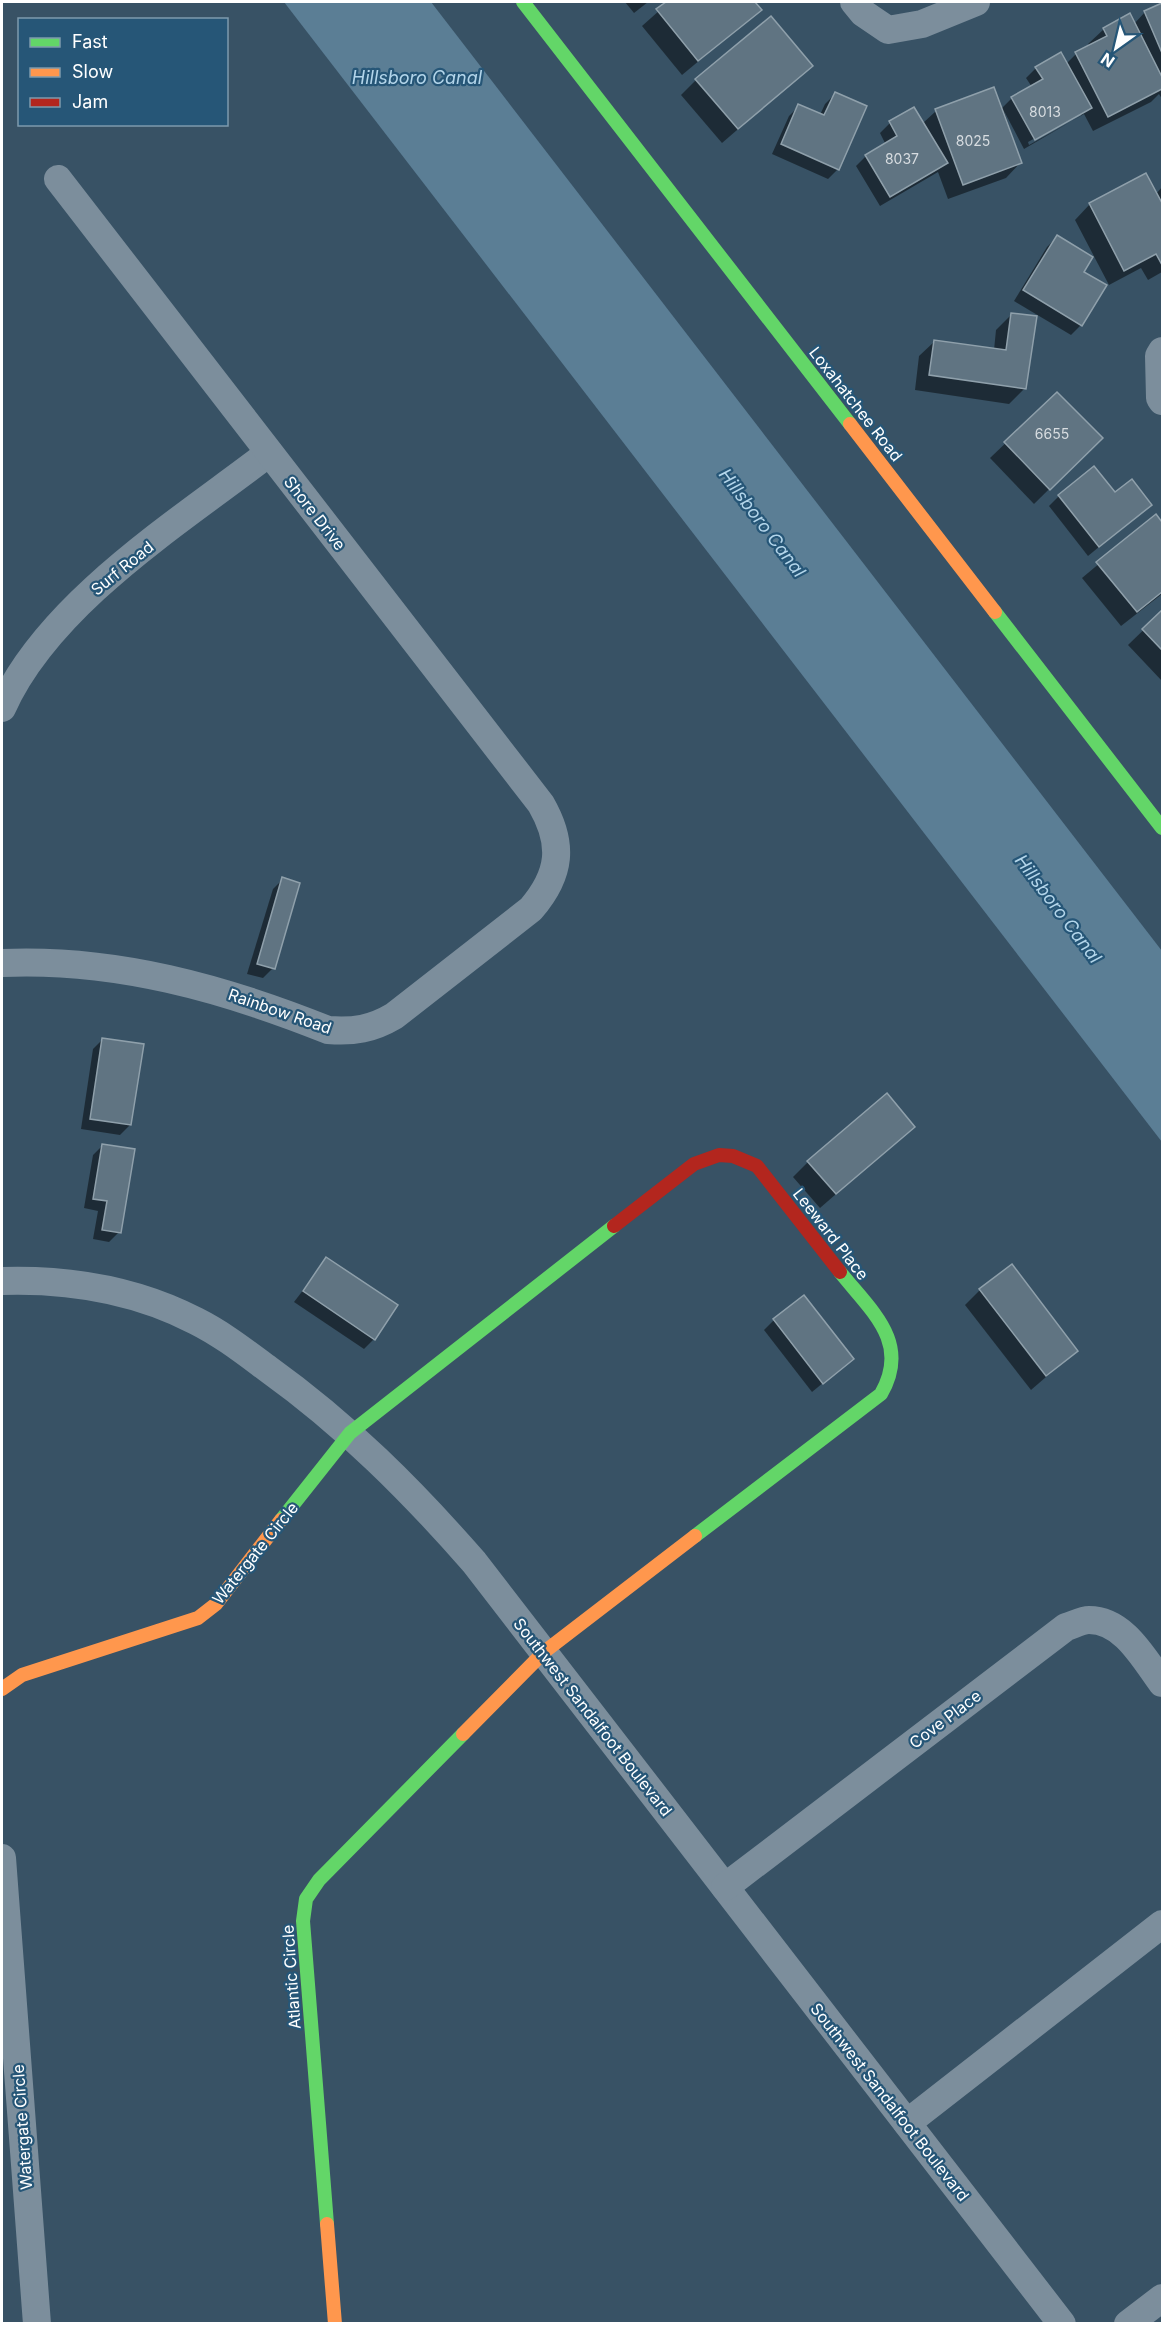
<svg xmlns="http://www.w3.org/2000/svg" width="1164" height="2325" viewBox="0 0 1164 2325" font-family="Inter,sans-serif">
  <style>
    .water { fill: #5b7e95 }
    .shadow { fill: #0007; fill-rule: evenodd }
    .building { fill: #607482; stroke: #8fa0ab; stroke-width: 1.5 }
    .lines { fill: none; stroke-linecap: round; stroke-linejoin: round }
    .street { stroke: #7c8e9c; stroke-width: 28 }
    .fast { stroke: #63d668; stroke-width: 14 }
    .slow { stroke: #ff974d; stroke-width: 14 }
    .jam { stroke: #b3261e; stroke-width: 14 }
    .labels { text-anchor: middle; stroke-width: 4.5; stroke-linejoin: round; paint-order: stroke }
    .number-label { font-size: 14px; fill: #d7dce0 }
    .street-label { font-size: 16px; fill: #fff; stroke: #265677 }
    .water-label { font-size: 18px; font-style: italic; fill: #b3d5ea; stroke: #265677 }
  </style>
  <rect width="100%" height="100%" fill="#385265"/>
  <!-- water -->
  <path class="water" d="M284 2H431L1162 951V1142Z"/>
  <!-- shadow -->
  <g class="shadow">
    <path d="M625 2H648L634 13Z"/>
    <path d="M669 2H753L760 10 682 75 642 26Z"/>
    <path d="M1162 5V99L1159 94 1151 102 1093 131 1084 114 1024 149 1004 111 1021 162 1006 178 948 199 938 172 880 206 856 166 866 156 886 145 880 133 890 123 914 109 923 123 936 111 1001 109 1012 98 1032 87 1026 78 1036 68 1066 64 1076 54 1090 47 1088 44 1104 29 1134 24 1145 12ZM1081 113V116L1029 145 1028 142Z"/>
    <path d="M811 66 722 143 681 95 696 80Z"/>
    <path d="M835 94 838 169 828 179 772 154 789 116 799 106 820 115 825 104Z"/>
    <path d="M1162 187V272L1148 280 1141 268 1109 285 1075 220 1090 204 1156 194Z"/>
    <path d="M1057 237 1082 273 1081 325 1071 335 1014 301 1047 247Z"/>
    <path d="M1012 314 1025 388 1009 404 915 390 919 356 935 341 994 350 996 330Z"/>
    <path d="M1057 394 1101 438 1034 504 990 458Z"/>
    <path d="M1059 496 1150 505 1088 556 1049 506Z"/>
    <path d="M1156 516 1162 524V594L1121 626 1082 578Z"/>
    <path d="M1162 612V681L1128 645Z"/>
    <path d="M283 879 273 968 263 978 247 974 273 889Z"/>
    <path d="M103 1039 130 1125 120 1135 81 1129 93 1049Z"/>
    <path d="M913 1127 820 1208 793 1177 808 1162Z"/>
    <path d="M103 1145 119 1232 109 1242 93 1239 98 1211 84 1208 93 1155Z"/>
    <path d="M327 1259 374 1339 364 1349 294 1302Z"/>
    <path d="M980 1290 1076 1351 1031 1390 965 1305Z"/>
    <path d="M774 1320 852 1359 812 1392 764 1330Z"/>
  </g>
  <!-- building -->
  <g class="building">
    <path d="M666 2H755L762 10 698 61 656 9Z"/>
    <path d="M1162 3V53L1144 11Z"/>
    <path d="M1130 13 1162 77V89L1108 117 1075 52 1107 36 1103 28Z"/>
    <path d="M771 16 813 66 738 129 695 79Z"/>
    <path d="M1061 52 1092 108 1035 140 1011 97 1043 79 1035 67Z"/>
    <path d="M994 87 1022 163 963 185 935 109Z"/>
    <path d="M835 92 867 106 839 170 781 144 798 104 824 115Z"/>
    <path d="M914 107 948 163 890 197 865 155 897 136 889 121Z"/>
    <path d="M1146 173 1162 203V265L1156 254 1124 271 1089 203Z"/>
    <path d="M1057 235 1093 257 1084 272 1107 285 1082 326 1023 290Z"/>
    <path d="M1011 313 1037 316 1026 389 929 375 934 340 1006 350Z"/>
    <path d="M1057 392 1103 438 1050 490 1004 442Z"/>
    <path d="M1094 466 1115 492 1132 479 1152 505 1099 547 1058 495Z"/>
    <path d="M1156 514 1162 522V592L1137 612 1096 562Z"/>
    <path d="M1162 610V650L1142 629Z"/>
    <path d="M282 877 300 883 275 969 257 964Z"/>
    <path d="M102 1038 144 1044 131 1125 90 1119Z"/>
    <path d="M887 1093 915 1127 836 1194 807 1161Z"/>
    <path d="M102 1144 135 1149 121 1233 102 1230 107 1201 93 1199Z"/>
    <path d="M326 1257 398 1305 375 1340 303 1291Z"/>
    <path d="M1012 1264 1078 1351 1046 1376 979 1289Z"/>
    <path d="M804 1295 854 1359 823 1384 773 1319Z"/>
  </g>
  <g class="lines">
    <!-- street -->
    <g class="street">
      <path d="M854 2 863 13 888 30 922 24 976 2"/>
      <path d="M1162 351 1159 356 1160 398 1162 401"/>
      <path d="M2 708C49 603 179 522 269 453"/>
      <path d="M2 963C115 958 223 988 328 1030 354 1032 372 1029 394 1016L531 909C561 874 564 844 541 804L58 179"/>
      <path d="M2 1281C68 1279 136 1290 196 1321 222 1334 245 1352 268 1369 346 1425 411 1490 474 1562L1062 2324"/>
      <path d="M2 1858 37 2324"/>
      <path d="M725 1887 1066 1627C1073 1625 1082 1620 1089 1620 1124 1620 1144 1659 1162 1683"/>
      <path d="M907 2123 1162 1924"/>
      <path d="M1128 2324 1162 2298"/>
    </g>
    <!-- fast -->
    <g class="fast">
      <path d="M523 2 850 424"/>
      <path d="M995 612 1162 828"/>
      <path d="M281 1520 350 1433 614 1226"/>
      <path d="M695 1536 881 1394C911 1342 871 1311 840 1272"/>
      <path d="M327 2224 303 1921 306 1899 319 1880 463 1734"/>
    </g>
    <!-- slow -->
    <g class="slow">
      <path d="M850 424 995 612"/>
      <path d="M2 1689 22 1675 198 1618 216 1604 281 1520"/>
      <path d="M463 1734 544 1652 695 1536"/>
      <path d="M327 2224 335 2324"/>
    </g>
    <!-- jam -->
    <path class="jam" d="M614 1226 694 1164 719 1155 733 1156 757 1166 840 1272"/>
  </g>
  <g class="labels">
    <!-- number labels -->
    <g class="number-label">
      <text x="1045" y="117">8013</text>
      <text x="973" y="146">8025</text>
      <text x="902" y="164">8037</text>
      <text x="1052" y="439">6655</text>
    </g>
    <!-- street labels -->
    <g class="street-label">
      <text transform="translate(856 404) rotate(52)" y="6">Loxahatchee Road</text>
      <text transform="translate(315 513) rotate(52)" y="6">Shore Drive</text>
      <text transform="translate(122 568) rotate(-39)" y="6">Surf Road</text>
      <text transform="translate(280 1011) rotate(19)" y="6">Rainbow Road</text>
      <text transform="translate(831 1234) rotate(52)" y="6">Leeward Place</text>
      <text transform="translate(255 1553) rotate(-51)" y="6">Watergate Circle</text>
      <text transform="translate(593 1717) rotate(52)" y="6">Southwest Sandalfoot Boulevard</text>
      <text transform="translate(945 1719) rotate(-37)" y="6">Cove Place</text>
      <text transform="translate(291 1977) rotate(-94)" y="6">Atlantic Circle</text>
      <text transform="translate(890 2102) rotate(52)" y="6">Southwest Sandalfoot Boulevard</text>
      <text transform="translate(22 2127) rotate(-94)" y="6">Watergate Circle</text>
    </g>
    <!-- water labels -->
    <g class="water-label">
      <text x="417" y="84">Hillsboro Canal</text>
      <text transform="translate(762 523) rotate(53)" y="6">Hillsboro Canal</text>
      <text transform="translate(1058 909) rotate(53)" y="6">Hillsboro Canal</text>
    </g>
  </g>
  <!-- border -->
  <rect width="1164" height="2325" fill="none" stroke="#ffffff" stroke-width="6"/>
  <!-- legend -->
  <rect x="18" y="18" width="210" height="108" fill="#265677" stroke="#7d9aad" stroke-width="1.5"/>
  <rect x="30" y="38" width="30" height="9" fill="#63d668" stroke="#7d9aad" stroke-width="1.5"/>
  <text x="72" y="48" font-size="18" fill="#ffffff">Fast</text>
  <rect x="30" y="68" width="30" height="9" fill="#ff974d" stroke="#7d9aad" stroke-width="1.5"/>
  <text x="72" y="78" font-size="18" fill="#ffffff">Slow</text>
  <rect x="30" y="98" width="30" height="9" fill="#b3261e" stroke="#7d9aad" stroke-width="1.5"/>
  <text x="72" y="108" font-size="18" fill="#ffffff">Jam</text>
  <!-- north arrow -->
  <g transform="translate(1116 48) rotate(214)" stroke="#265677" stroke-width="4.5" paint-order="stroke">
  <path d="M0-4.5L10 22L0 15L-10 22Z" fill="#ffffff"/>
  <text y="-9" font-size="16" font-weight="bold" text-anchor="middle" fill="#ffffff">N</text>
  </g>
</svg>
